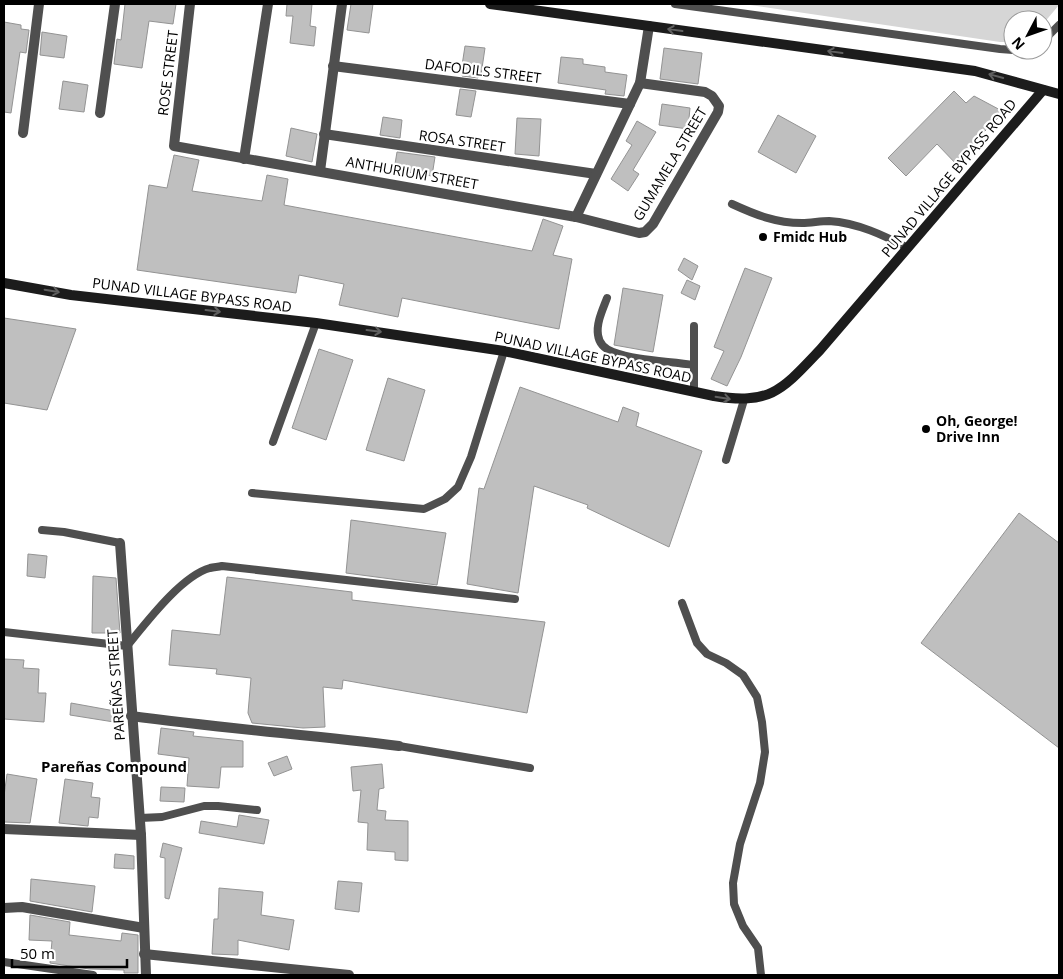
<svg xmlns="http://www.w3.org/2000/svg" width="1063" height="979" viewBox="0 0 1063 979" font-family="'Open Sans',sans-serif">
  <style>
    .green { fill: #d6d6d6 }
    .building { fill: #bfbfbf; stroke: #939393 }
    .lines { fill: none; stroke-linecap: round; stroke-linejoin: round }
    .service { stroke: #4f4f4f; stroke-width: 8 }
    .minor { stroke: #4f4f4f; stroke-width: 10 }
    .secondary { stroke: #1c1c1c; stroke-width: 10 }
    .oneway { stroke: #606060 }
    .poi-dot { fill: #000; stroke: #fff; stroke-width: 2 }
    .labels { text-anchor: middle; stroke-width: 4.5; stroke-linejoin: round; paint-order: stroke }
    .street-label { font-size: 14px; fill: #000; stroke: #fff }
    .poi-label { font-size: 14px; font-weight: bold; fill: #000; stroke: #fff; text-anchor: start }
    .neighbourhood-label { font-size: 15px; font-weight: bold; fill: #000; stroke: #fff }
  </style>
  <rect width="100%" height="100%" fill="#fff"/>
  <!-- green -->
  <path class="green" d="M743 4H1059V5L1043 24V20H1013V42H1000Z"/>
  <!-- building -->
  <g class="building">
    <path d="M125 4H176L173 24 149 21 142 68 114 64 117 39 121 40Z"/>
    <path d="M287 4H312L310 26 316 27 314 46 290 43 293 16H286Z"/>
    <path d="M351 4H373L369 33 347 30Z"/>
    <path d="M4 22 21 25V29L29 30 26 53 20 52 11 113 4 112Z"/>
    <path d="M42 32 67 36 64 58 40 55Z"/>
    <path d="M465 46 485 48 481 75H478V78L462 76 463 72H461Z"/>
    <path d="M664 48 702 53 698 84 660 79Z"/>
    <path d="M561 57 583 59V64L605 67V72L627 75 624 96 605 94 606 90 558 83Z"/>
    <path d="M63 81 88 85 84 112 59 109Z"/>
    <path d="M460 89 476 91 471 117 456 115Z"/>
    <path d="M954 91 966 103 974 96 1004 112 981 135 986 140 959 167 937 144 906 176 888 158Z"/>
    <path d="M662 104 690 108 688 129 659 125Z"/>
    <path d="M778 115 816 136 796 173 758 152Z"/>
    <path d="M383 117 402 120 400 138 380 135Z"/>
    <path d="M517 118 541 119 539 156 515 154Z"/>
    <path d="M637 121 656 132 633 170 639 174 628 191 611 179 632 145 626 141Z"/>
    <path d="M291 128 317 134 312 162 286 156Z"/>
    <path d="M397 152 435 157 432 176 394 170Z"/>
    <path d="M174 155 199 160 192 191 262 201 267 175 288 179 284 205 532 251 543 219 563 226 553 255 572 259 559 329 402 298 398 317 339 305 344 284 299 275 296 293 137 270 149 185 167 188Z"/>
    <path d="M684 258 698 266 692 280 678 270Z"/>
    <path d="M745 268 772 278 741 357 727 386 711 379 724 351 714 347Z"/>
    <path d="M687 280 700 286 695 300 681 293Z"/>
    <path d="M623 288 663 295 653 352 614 345Z"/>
    <path d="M4 318 76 329 47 410 4 403Z"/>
    <path d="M319 349 353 360 326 440 292 428Z"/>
    <path d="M388 378 425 390 404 461 366 450Z"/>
    <path d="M520 387 618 422 623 407 639 413 636 426 702 451 669 547 587 508 588 505 534 486 518 593 467 584 479 488 484 489Z"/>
    <path d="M1019 513 1059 543V748L921 643Z"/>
    <path d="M351 520 446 533 437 585 346 573Z"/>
    <path d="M28 554 47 556 45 578 27 576Z"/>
    <path d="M93 576 116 578 120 633H92Z"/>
    <path d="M227 577 352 592V600L545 622 527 713 343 680 342 689 323 687 325 727 303 728 252 723 248 713 251 678 216 674 217 669 169 665 172 630 220 635Z"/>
    <path d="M4 659 24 660 23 668 39 669 38 693H46L44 722 4 719Z"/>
    <path d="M71 703 115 711 114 722 70 715Z"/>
    <path d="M161 728 194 732 193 736 243 741V767H221L219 788 187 786 189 758 158 754Z"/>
    <path d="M287 756 292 769 274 776 268 763Z"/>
    <path d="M382 764 384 788 379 789 377 810 386 811 385 820 408 821V861L395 860V852L367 850 368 823 358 822 361 790 353 791 351 767Z"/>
    <path d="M7 774 37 779 30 823 4 822V796Z"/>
    <path d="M65 779 93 783 91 797 100 798 98 818 89 817 88 826 59 823Z"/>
    <path d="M161 787 185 788 184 802 160 801Z"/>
    <path d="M239 815 269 820 264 844 199 833 201 821 237 827Z"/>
    <path d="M163 843 182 848 169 899 165 898V858L160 857Z"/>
    <path d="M115 854 134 856V869L114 868Z"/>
    <path d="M31 879 95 886 92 912 30 901Z"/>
    <path d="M338 881 362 883 359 912 335 909Z"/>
    <path d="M219 888 263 892 261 915 294 920 289 950 238 940V955L212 954 214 919H218Z"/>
    <path d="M30 915 70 922 69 935 121 941 122 933 138 935V973H124V970L89 969 50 963 52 941 29 940Z"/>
  </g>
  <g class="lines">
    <!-- service -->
    <g class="service">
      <path d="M675 4 1000 49 1013 50"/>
      <path d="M1043 41 1059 25"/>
      <path d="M732 204C756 215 776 223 802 223 811 223 820 221 829 221 858 223 883 235 908 248"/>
      <path d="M607 298C603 309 596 323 598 335 599 343 605 349 613 352 636 361 669 361 694 365"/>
      <path d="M694 392V326"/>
      <path d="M273 442 316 323"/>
      <path d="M726 460 744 400"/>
      <path d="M252 493 424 509 445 499 458 487 471 457 504 351"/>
      <path d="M42 530 64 532 120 543"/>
      <path d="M682 603 697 643 707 654 726 663 743 675 757 697 762 722 765 752 760 783 740 844 733 883 734 904 743 926 758 948 761 975"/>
      <path d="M4 632 127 646C146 623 181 576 210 568 214 567 218 567 222 566L515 599"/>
      <path d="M399 746 530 768"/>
      <path d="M140 818 162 817 204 806H218L257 810"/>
      <path d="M4 962 93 975"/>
    </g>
    <!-- minor -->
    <g class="minor">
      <path d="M190 4 174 146 576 217 639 233 645 232 653 224 718 112 719 106 712 96 705 92 640 83"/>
      <path d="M333 66 630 104"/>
      <path d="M100 113 115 4"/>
      <path d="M23 133 39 4"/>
      <path d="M324 134 596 174"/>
      <path d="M244 159 268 4"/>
      <path d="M320 171 342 4"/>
      <path d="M576 217 640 83 649 26"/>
      <path d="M120 543 141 835 146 975"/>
      <path d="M131 716C220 728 309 735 399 746"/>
      <path d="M4 829 141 835"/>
      <path d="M4 908 22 907 144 928"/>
      <path d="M144 954 349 975"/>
    </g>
    <!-- secondary -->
    <g class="secondary">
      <path d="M490 4 975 71 1059 94"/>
      <path d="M4 283 71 295 316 323 504 351 714 396C771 405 782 390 820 350L1043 90"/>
    </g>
  </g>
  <!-- one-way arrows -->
  <defs><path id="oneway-shaft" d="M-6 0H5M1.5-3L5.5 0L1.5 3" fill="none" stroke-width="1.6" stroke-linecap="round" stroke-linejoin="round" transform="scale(1.25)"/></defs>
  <g class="oneway">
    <use href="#oneway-shaft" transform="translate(675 30) rotate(-172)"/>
    <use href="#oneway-shaft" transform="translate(835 52) rotate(-172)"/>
    <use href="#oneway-shaft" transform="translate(996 76) rotate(-165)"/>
    <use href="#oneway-shaft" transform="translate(52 291) rotate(10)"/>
    <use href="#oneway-shaft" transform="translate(213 311) rotate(7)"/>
    <use href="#oneway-shaft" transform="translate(374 331) rotate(7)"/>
    <use href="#oneway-shaft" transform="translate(723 398) rotate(9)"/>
  </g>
  <!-- markers -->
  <g class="poi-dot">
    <circle cx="763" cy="237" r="5"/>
    <circle cx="926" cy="429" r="5"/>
  </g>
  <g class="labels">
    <!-- street labels -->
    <g class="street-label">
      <text transform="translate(483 71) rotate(7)" y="5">DAFODILS STREET</text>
      <text transform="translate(168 73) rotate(-83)" y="5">ROSE STREET</text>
      <text transform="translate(462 141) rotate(8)" y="5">ROSA STREET</text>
      <text transform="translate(670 164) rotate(-59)" y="5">GUMAMELA STREET</text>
      <text transform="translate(412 173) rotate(10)" y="5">ANTHURIUM STREET</text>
      <text transform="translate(949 178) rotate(-50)" y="5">PUNAD VILLAGE BYPASS ROAD</text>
      <text transform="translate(192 295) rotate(7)" y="5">PUNAD VILLAGE BYPASS ROAD</text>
      <text transform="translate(593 357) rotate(12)" y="5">PUNAD VILLAGE BYPASS ROAD</text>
      <text transform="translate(116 685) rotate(-94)" y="5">PAREÑAS STREET</text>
    </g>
    <!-- poi labels -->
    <g class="poi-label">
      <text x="773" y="242">Fmidc Hub</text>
      <text x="936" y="426">Oh, George!<tspan x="936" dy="16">Drive Inn</tspan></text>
    </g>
    <!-- neighbourhood labels -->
    <g class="neighbourhood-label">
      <text x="114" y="772">Pareñas Compound</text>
    </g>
  </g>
  <!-- border -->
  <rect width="1063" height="979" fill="none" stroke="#000000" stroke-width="10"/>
  <!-- north arrow -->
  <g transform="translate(1028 35) rotate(229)"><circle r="24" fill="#ffffff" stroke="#999999"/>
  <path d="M0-4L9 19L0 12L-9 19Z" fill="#000000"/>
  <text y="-8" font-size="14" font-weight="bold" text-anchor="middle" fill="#000000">N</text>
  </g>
  <!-- scale -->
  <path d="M12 959v8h115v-8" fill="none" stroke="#000000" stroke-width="2.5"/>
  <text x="20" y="959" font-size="15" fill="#000000" stroke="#ffffff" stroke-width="4" paint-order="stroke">50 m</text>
</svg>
